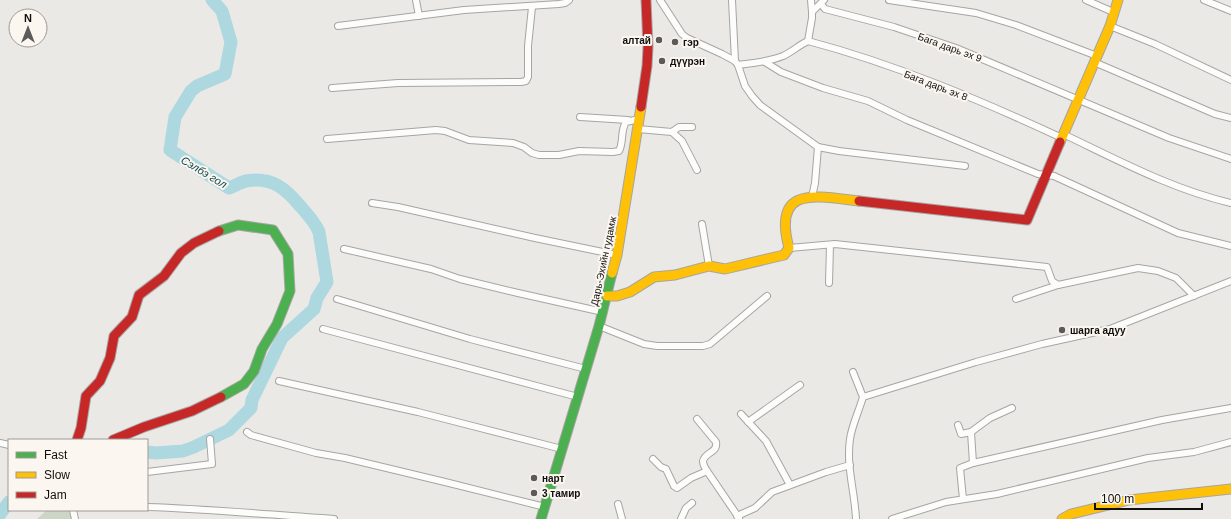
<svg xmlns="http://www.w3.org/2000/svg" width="1231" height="519" viewBox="0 0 1231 519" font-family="Helvetica,sans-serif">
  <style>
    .green { fill: #cdd5c6 }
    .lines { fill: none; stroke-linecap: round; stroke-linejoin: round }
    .river { stroke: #add8e0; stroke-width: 13 }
    .street-casing { stroke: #a7a5a2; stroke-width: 8 }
    .fast-casing { stroke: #a7a5a2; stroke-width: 11 }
    .slow-casing { stroke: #a7a5a2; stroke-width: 11 }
    .jam-casing { stroke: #a7a5a2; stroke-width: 11 }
    .street { stroke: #fcfcfb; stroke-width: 6 }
    .fast { stroke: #4caf50; stroke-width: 9 }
    .slow { stroke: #ffc107; stroke-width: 9 }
    .jam { stroke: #c62828; stroke-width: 9 }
    .poi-dot { fill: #5d5b59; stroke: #fbf6f0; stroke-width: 1.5 }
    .labels { text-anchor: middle; stroke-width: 4; stroke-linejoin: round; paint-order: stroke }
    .poi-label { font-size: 10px; font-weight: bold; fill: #110f0d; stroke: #fbf6f0; text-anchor: start }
    .street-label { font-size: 10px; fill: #110f0d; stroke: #fbf6f0 }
    .water-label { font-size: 11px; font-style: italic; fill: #0d454f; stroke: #fbf6f0 }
  </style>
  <rect width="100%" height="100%" fill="#ebe9e6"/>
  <!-- green -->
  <path class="green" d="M47 510H71L73 519H37Z"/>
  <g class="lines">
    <!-- river -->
    <g class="river">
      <path d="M147 452 156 453 183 451 194 447 229 430 251 408 252 400 282 338 314 309 317 298 327 282 319 232C315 222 308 215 301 207 286 189 272 176 246 181 241 182 235 186 229 188L170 150 175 117 191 91 197 86 225 74 231 42 222 11 212 0"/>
      <path d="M0 514 9 502"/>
    </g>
    <defs>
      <g id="street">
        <path d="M416 0 419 16"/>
        <path d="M660 0 682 34 687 38 722 54 735 61 738 65 745 86 752 96 760 105 818 147 839 151 965 166"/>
        <path d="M732 0 735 61"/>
        <path d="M811 0 812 12"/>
        <path d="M889 0 976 13 1016 25 1097 56"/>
        <path d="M1086 0 1113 12"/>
        <path d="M1204 0 1231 11"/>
        <path d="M821 4 825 9 894 27 956 48 1169 138 1231 159"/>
        <path d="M338 26 464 10 559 4 565 3 569 0"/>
        <path d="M1110 26 1155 44 1231 80"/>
        <path d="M808 41C895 64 980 100 1062 138"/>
        <path d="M765 62 781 72 823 88 868 101 907 120 1038 174 1054 176 1178 233 1231 246"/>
        <path d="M1094 62 1215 114 1231 118"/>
        <path d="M738 65C753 63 768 62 783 56 792 52 799 45 808 41L812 18V12L824 0"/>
        <path d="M332 88 398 83 521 82 526 81 528 77V46L532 7"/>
        <path d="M580 117 628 120"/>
        <path d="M638 129 672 132 679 127H692"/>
        <path d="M672 132 682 141 697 170"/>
        <path d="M1063 134C1118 160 1171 189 1231 203"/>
        <path d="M327 139 436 130 445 131 469 140 513 143 524 147 532 153 539 155H559L579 151 613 152 619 151C624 142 620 131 626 122L639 119"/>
        <path d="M812 197 815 183 818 147"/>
        <path d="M372 203 398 207 535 238 617 255"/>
        <path d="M702 224 709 266"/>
        <path d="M789 248 835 244 1047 267 1052 281 1058 285 1138 268 1158 271 1176 278 1194 296"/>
        <path d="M344 249 431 269 460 279 518 293 603 312"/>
        <path d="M829 283 830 245"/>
        <path d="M337 299 470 339 586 369"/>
        <path d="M1016 299 1058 285"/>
        <path d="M599 326 644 344 657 346H703L710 344 767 296"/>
        <path d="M323 329 578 397"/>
        <path d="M853 372 863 397"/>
        <path d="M279 381 418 412 562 449"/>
        <path d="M741 414 766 441 790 485"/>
        <path d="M697 419 716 442C718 453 705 452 703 461 703 464 705 468 707 471L739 518"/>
        <path d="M748 422 800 385"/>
        <path d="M958 425 961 434 971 432"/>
        <path d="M247 432 251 435 316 453 345 458 445 482 545 507"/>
        <path d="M0 443 9 445"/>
        <path d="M653 459 661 467 666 469 674 486 677 488 691 478 707 471"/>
        <path d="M973 463 971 432 990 418 1012 408"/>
        <path d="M147 472 212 464 210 439"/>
        <path d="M963 499 960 468 973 463 1162 420 1231 408"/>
        <path d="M618 504 622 519"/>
        <path d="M147 507C210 509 272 515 334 519"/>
        <path d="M73 510 75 519"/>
        <path d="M737 516 755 508 772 492 826 472 850 465"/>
        <path d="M681 519 686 508 692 503"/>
        <path d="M856 519C855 493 846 466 850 439 852 425 859 411 863 397L976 362 1042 344 1110 329 1231 281"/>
        <path d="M892 519 946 502 997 494 1148 458 1194 452 1231 442"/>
      </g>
      <g id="fast">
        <path d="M219 231 238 225 273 230 288 254 290 291 277 324 262 349 254 371 244 384 221 397"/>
        <path d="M541 519 599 326 612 273"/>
      </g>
      <g id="slow">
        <path d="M1060 142 1110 26 1118 0"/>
        <path d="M612 273 617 255 641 107"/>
        <path d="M607 296H617L630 292 654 277 675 275 709 266 725 269 784 255 789 248C772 185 816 196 859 201"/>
        <path d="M1062 519 1071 514 1129 500 1231 489"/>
      </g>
      <g id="jam">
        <path d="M641 107 647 66 648 47 646 0"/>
        <path d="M859 201 1027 220 1060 142"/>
        <path d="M77 440 81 428 86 396 100 381 110 358 114 336 132 317 139 295 164 276 181 253 194 243 219 231"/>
        <path d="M113 440 144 427 192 411 221 397"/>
      </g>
    </defs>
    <!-- street casing -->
    <use href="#street" class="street-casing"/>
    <!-- fast casing -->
    <use href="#fast" class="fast-casing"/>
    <!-- slow casing -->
    <use href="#slow" class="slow-casing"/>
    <!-- jam casing -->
    <use href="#jam" class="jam-casing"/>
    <!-- street -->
    <use href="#street" class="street"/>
    <!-- fast -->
    <use href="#fast" class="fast"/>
    <!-- slow -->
    <use href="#slow" class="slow"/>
    <!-- jam -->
    <use href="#jam" class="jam"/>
  </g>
  <!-- markers -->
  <g class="poi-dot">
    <circle cx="659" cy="40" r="4"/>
    <circle cx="675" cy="42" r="4"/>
    <circle cx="662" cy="61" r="4"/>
    <circle cx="1062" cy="330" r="4"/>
    <circle cx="534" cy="478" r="4"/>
    <circle cx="534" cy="493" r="4"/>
  </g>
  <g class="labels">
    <!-- poi labels -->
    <g class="poi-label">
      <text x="651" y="44" text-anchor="end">алтай</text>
      <text x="683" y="46">гэр</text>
      <text x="670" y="65">дүүрэн</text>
      <text x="1070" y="334">шарга адуу</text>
      <text x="542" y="482">нарт</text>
      <text x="542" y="497">3 тамир</text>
    </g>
    <!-- street labels -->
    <g class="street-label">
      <text transform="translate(950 47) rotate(20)" y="4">Бага дарь эх 9</text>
      <text transform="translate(936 85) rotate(21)" y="4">Бага дарь эх 8</text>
      <text transform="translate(603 261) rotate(-78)" y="4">Дарь-Эхийн гудамж</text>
    </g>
    <!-- water labels -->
    <g class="water-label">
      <text transform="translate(204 172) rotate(31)" y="4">Сэлбэ гол</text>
    </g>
  </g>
  <!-- legend -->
  <rect x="8" y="439" width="140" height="72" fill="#fbf6f0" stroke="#9d9a95"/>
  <rect x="16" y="452" width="20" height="6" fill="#4caf50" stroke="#9d9a95"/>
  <text x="44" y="459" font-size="12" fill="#110f0d">Fast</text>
  <rect x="16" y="472" width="20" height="6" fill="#ffc107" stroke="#9d9a95"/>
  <text x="44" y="479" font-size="12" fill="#110f0d">Slow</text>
  <rect x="16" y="492" width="20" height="6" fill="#c62828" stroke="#9d9a95"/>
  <text x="44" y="499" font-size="12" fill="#110f0d">Jam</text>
  <!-- north arrow -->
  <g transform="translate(28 28)"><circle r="19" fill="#fbf6f0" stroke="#9d9a95"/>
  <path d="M0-3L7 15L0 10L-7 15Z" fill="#5d5b59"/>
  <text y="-6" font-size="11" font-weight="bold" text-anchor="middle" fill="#110f0d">N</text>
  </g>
  <!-- scale -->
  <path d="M1095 503v6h107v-6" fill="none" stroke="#110f0d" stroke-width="2"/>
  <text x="1101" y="503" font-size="12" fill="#110f0d" stroke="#fbf6f0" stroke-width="3" paint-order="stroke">100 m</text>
</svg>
